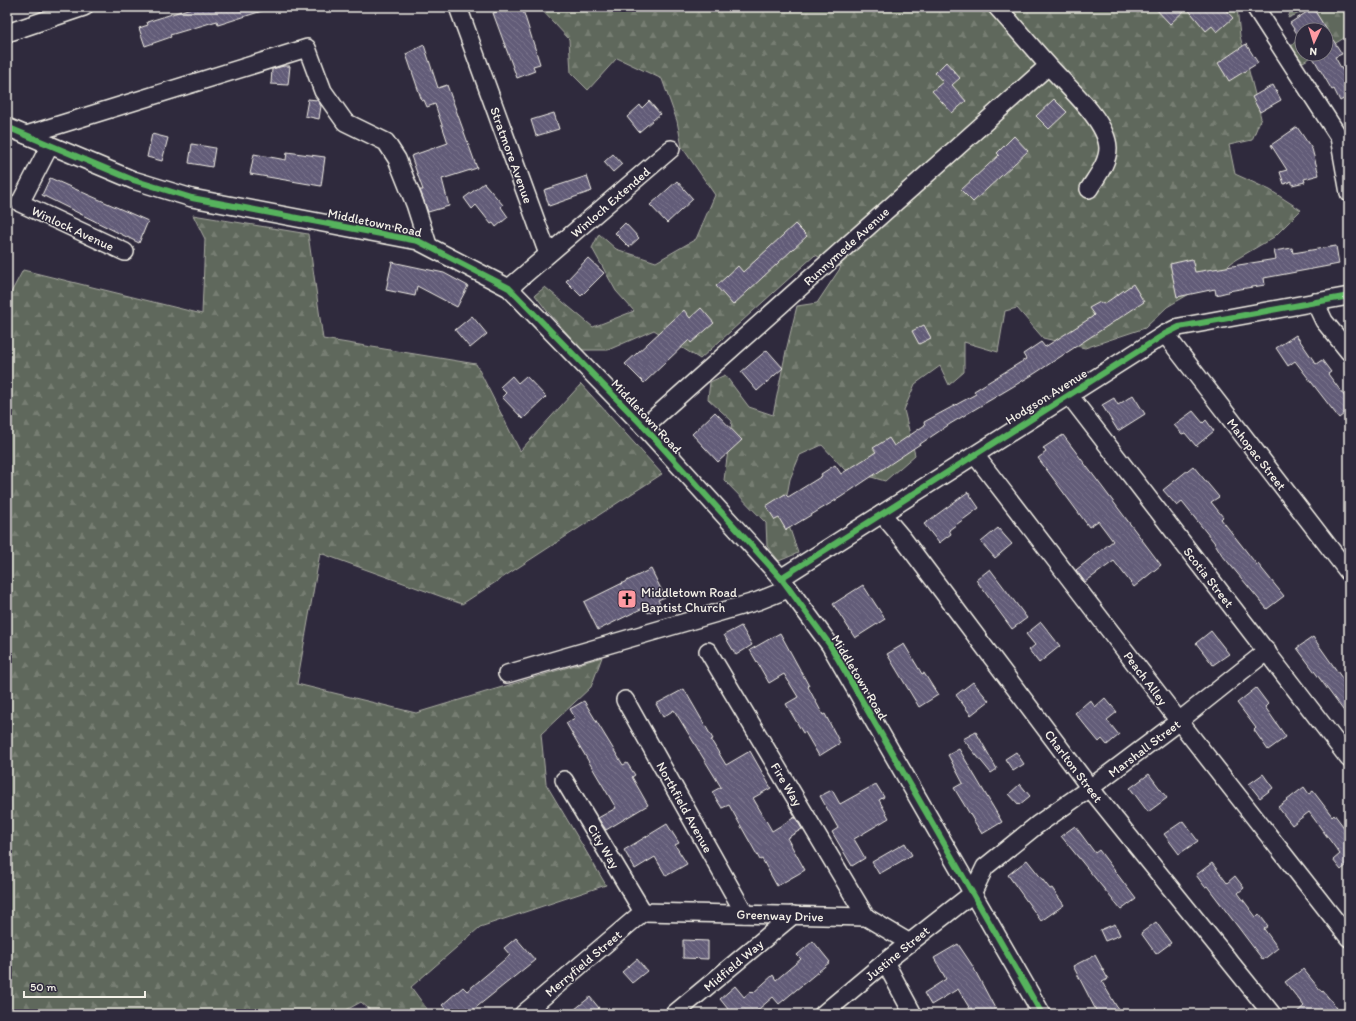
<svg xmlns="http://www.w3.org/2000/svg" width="1356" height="1021" viewBox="0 0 1356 1021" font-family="Itim,sans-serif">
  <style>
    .forest { fill: url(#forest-firs); stroke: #aaaca2 }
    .building { fill: url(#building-back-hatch); stroke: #f4f1e8 }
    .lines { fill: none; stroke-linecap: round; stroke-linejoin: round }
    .minor-casing { stroke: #f4f1e8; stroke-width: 20 }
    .minor { stroke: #2f2a3d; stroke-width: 17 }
    .cycleway-casing { stroke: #2f2a3d; stroke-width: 8 }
    .cycleway { stroke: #56b35d; stroke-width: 6 }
    .labels { text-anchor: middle; stroke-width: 3; stroke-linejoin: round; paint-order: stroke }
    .street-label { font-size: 13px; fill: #f4f1e8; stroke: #2f2a3d }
    .poi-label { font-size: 13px; fill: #f4f1e8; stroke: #2f2a3d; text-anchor: start }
  </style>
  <defs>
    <pattern id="forest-firs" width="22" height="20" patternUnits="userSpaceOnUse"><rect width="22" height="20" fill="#5f685b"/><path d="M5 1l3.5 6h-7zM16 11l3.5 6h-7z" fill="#777e73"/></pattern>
    <pattern id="building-back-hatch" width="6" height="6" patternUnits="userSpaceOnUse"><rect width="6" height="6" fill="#625b78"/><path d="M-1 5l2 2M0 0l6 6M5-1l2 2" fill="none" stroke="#79738b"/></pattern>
  </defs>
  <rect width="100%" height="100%" fill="#2f2a3d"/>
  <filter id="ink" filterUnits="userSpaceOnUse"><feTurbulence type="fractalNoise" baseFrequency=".025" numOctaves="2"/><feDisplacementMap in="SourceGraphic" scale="8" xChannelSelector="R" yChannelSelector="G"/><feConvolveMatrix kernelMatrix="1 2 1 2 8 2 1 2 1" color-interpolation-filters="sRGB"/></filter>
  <g filter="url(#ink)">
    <!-- forest -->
    <g class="forest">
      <path d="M539 7H1237L1240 36 1261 118 1252 140 1229 145 1235 174 1270 190 1301 210 1274 237 1235 260 1203 286 1167 307 1145 328 1085 348 1043 338 1017 308 1005 311 998 352 964 342V372L949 385 940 366 915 384 904 410 915 455 885 481 844 469 822 445 800 455 790 479 784 511 798 553 779 561 767 546 766 523 724 480 732 421 708 399 710 382 725 375 749 407 773 415 786 351 797 306 817 303 841 267 815 255 700 359 654 330 608 350H582L547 311 535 295 545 287 593 327 634 311 616 291 592 248 599 234 616 249 656 262 696 239 715 195 682 147 677 121 662 79 617 58 588 90 571 73 569 39Z"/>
      <path d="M1292 7H1314L1288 18Z"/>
      <path d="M1322 7H1349V35L1326 49V30H1304Z"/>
      <path d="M1302 33V54H1317L1303 62 1291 47Z"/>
      <path d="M193 215 308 234 323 339 476 364 520 451 581 384 662 474 462 604 320 553 297 684 416 713 602 657 591 687 541 734 546 784 606 885 480 927 411 987 427 1009 422 1014H375L361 1002 339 1014H7V300L23 270 202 314 205 239Z"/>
    </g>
    <!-- building -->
    <g class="building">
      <path d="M194 7H265V10L218 25 217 21 170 35 171 37 145 46 139 28 148 25 147 22Z"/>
      <path d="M512 7H522L540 64 533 66 535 71 517 78 493 13Z"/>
      <path d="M1154 7H1223L1233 18 1217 32 1212 26 1206 31 1187 8 1170 24Z"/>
      <path d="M1313 8 1342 54 1335 57 1349 82V96L1340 101 1334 89 1332 90 1311 54H1326V30H1302V39L1300 38 1290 23Z"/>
      <path d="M1246 44 1258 63 1229 81 1218 63Z"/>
      <path d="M424 45 438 88 447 85 477 168 442 179 449 206 428 212 420 190H423L411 156 448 143 435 104 427 107 424 100 422 101 406 54Z"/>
      <path d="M946 62 960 78 952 85 966 101 952 113 932 91 943 82 935 73Z"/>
      <path d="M284 66H290L288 85 271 84 272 69Z"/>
      <path d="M1273 85 1281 100 1260 112 1252 97Z"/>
      <path d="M308 99 317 100 321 106 319 119 305 116Z"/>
      <path d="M1054 99 1067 112 1049 129 1036 116Z"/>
      <path d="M649 101 660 114 639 132 627 117 640 105 642 108Z"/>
      <path d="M554 113 559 129 536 136 531 120Z"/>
      <path d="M1297 127 1312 149 1319 175 1304 179 1305 182 1292 185V181L1284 184 1280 172 1287 170 1271 145Z"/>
      <path d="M152 134 168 138 162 161 147 157Z"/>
      <path d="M1014 136 1028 151 973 202 961 190 999 155 997 153Z"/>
      <path d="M192 144 215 148 212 167 189 163Z"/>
      <path d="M287 152 325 157 321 186 250 174 254 154 286 160Z"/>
      <path d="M613 154 622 164 613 172 604 162Z"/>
      <path d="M587 176 592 191 549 206 544 190Z"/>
      <path d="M50 178 148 221 139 243 42 195Z"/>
      <path d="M677 181 693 199 667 223 650 205Z"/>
      <path d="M484 183 503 205 501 207 508 217 496 227 493 223 491 224 476 205 472 209 464 198Z"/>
      <path d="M625 223 639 238 629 247 615 233Z"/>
      <path d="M795 224 807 236 733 305 716 286 738 266 743 272Z"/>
      <path d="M1336 246 1339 264 1264 278 1265 285 1228 291V292L1216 295 1215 289 1177 297 1170 264 1192 259 1195 272 1276 259 1274 251 1292 248 1293 253Z"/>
      <path d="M588 258 604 273 581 296 566 281Z"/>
      <path d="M392 262 444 273 468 286 457 307 417 286 415 296 386 290Z"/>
      <path d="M1133 284 1144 302 1034 374 950 424 841 497 786 530 779 518 775 520 766 506 785 494 788 497 822 476 821 474 835 465 841 474 876 452 873 448 889 438 894 446 925 425 924 422 976 394 974 391 1026 359 1023 354 1041 342 1045 347 1092 317 1094 315 1089 308 1100 302 1104 304Z"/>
      <path d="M701 308 714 323 691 343 689 340 644 383 625 364 684 310 690 318Z"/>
      <path d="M472 316 487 334 470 348 455 330Z"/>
      <path d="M924 325 931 338 919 344 912 331Z"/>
      <path d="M1296 335 1316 364 1322 360 1331 372 1328 374 1349 402V410L1339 418 1295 361 1288 366 1276 348Z"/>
      <path d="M767 350 783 368 757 391 741 372Z"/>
      <path d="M512 376 518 383 526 376 546 397 523 419 502 397 506 393 500 387Z"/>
      <path d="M1133 395 1145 414 1118 431 1102 405 1114 398 1118 405Z"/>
      <path d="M1193 411 1203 423 1206 420 1214 431 1196 446 1185 433 1182 434 1174 425Z"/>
      <path d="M715 412 742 440 718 462 692 434Z"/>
      <path d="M1063 435 1161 565 1134 587 1114 561 1085 582 1076 570 1113 541 1098 521 1089 527 1038 458 1046 452 1043 448Z"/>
      <path d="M1193 466 1219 497 1211 502 1223 517 1221 519 1257 565 1258 564 1284 596 1267 609 1222 555 1214 542 1182 502 1177 506 1163 490Z"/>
      <path d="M968 492 979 508 949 530 951 534 939 543 924 524Z"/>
      <path d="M998 528 1012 544 995 558 981 542Z"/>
      <path d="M651 569 665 597 658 600 661 606 648 613 645 607 598 630 584 602Z"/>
      <path d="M990 569 1027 618 1012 629 976 580Z"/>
      <path d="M863 585 885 619 855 638 833 604Z"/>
      <path d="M1041 622 1060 646 1039 663 1029 650 1035 645 1026 634Z"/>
      <path d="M741 626 752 645 736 655 724 635Z"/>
      <path d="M1211 631 1229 654 1213 665 1196 643Z"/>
      <path d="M780 633 809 686 808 687 823 715 825 714 840 743 819 756 805 732 803 733 786 704 798 697 784 674 769 683 750 650Z"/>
      <path d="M1313 637 1349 688V718L1297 648Z"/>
      <path d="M904 644 922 674 924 673 938 695 919 707 887 654Z"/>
      <path d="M973 682 989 701 971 715 956 695Z"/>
      <path d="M1256 688 1268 704 1265 707 1286 737 1268 750 1254 730 1256 728 1237 703Z"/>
      <path d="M684 689 713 739 711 740 726 765 750 751 771 788 753 798 772 831 795 817 802 829 787 838 805 870 777 886 762 859 760 860 729 805 722 808 712 792 721 787 674 710 663 717 656 704Z"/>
      <path d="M1105 698 1117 712 1107 720 1119 735 1107 745 1102 739 1099 742 1075 713 1090 700 1095 707Z"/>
      <path d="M584 701 623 765 627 763 635 775 632 777 648 805 606 830 598 818 616 808 566 723 575 718 570 709Z"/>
      <path d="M976 732 997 769 991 773 963 739Z"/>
      <path d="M959 749 1002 822 982 834 954 788 963 783 948 755Z"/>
      <path d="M1016 752 1024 764 1013 771 1005 759Z"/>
      <path d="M1149 774 1167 798 1148 812 1130 788Z"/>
      <path d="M1263 774 1273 788 1260 798 1249 784Z"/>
      <path d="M876 784 884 797 879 800 889 818 854 839 865 858 852 866 832 832 838 828 820 796 832 790 840 804Z"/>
      <path d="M1020 784 1030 796 1019 805 1009 794Z"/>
      <path d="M1304 787 1309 794 1313 791 1332 816 1334 814 1349 834V866L1348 864 1341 870 1333 860 1340 854 1309 812 1292 825 1278 807Z"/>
      <path d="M1183 821 1198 841 1179 854 1164 834Z"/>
      <path d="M667 824 679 843 675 845 687 864 666 876 655 857 635 869 624 850Z"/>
      <path d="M1075 826 1095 853 1099 850 1136 899 1121 910 1061 836Z"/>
      <path d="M905 843 912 855 879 874 872 862Z"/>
      <path d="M1027 860 1050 889 1052 888 1064 905 1041 921 1008 875Z"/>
      <path d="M1212 863 1227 883 1235 876 1244 888 1238 893 1256 917 1259 914 1268 926 1264 929 1278 948 1263 960 1207 886 1205 887 1196 875Z"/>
      <path d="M1156 922 1171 943 1156 954 1141 933Z"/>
      <path d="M1115 924 1120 935 1105 941 1100 930Z"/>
      <path d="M516 938 535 960 468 1014H450L442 1005 463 987 467 991 510 955 504 948Z"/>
      <path d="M683 940 708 941V959L683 958Z"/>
      <path d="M813 941 830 962 779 1004 773 997 753 1014H732L720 999 735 986 744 997 751 991 753 993 773 975 776 980 801 959 797 955Z"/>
      <path d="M958 944 972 965 998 1014H975L972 1008 970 1009 958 989 931 1005 924 993 946 979 934 958Z"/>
      <path d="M1095 955 1108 979 1102 982 1121 1014H1098L1073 966Z"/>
      <path d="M637 959 647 971 632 983 622 972Z"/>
      <path d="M1303 969 1322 992 1323 991 1337 1008 1330 1014H1295L1304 1006 1285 982Z"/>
      <path d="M590 997 599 1008 593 1014H569Z"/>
    </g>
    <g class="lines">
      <defs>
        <g id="minor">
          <path d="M458 7 548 254"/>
          <path d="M997 7C1014 26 1031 46 1048 65 1065 85 1107 120 1108 148 1108 163 1097 176 1089 189"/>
          <path d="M1255 7 1339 137 1349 193"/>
          <path d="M7 33 84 7"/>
          <path d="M7 127 133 180 192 198 418 241 509 288 644 427 781 578 830 645 1042 1014"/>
          <path d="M26 135 307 48 323 91 345 122 386 142 397 159 415 204 428 245"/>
          <path d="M50 145 20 203 125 252"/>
          <path d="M509 288 671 149"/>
          <path d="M1315 302 1324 321 1349 352"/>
          <path d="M1165 334 1349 573"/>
          <path d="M1069 395 1349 759"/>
          <path d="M644 427 1048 66"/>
          <path d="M975 455 1179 721 1349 938"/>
          <path d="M882 514 904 540 1090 788 1272 1014"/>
          <path d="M781 578 1165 334 1179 327 1349 296"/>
          <path d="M708 651 866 917"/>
          <path d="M507 674 758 601 788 589"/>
          <path d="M625 700 745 914"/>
          <path d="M564 780 643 912"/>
          <path d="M643 912 866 917 910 943"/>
          <path d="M885 962 913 1014"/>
          <path d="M523 1014 643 912"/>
          <path d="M674 1014 793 915"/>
          <path d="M823 1014 885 962 972 894 985 867 1037 825 1090 788 1179 721 1267 651"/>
        </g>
      </defs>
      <!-- minor casing -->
      <use href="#minor" class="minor-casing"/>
      <!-- minor -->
      <use href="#minor" class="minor"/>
      <defs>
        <g id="cycleway">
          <path d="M7 127 133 180 192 198 418 241 509 288 644 427 781 578 830 645 1042 1014"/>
          <path d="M781 578 1165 334 1179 327 1349 296"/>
        </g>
      </defs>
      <!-- cycleway casing -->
      <use href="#cycleway" class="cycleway-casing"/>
      <!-- cycleway -->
      <use href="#cycleway" class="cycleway"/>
    </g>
  </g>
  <!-- icons -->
  <defs>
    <symbol id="church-square" viewBox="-11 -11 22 22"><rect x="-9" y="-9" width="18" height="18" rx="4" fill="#ff9aa2" stroke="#2f2a3d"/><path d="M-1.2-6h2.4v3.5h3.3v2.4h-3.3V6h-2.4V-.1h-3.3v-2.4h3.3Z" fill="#111"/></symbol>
  </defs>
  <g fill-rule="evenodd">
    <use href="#church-square" x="616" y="588" width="22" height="22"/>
  </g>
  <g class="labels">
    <!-- street labels -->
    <g class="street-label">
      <text transform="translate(512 155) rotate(70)" y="5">Stratmore Avenue</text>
      <text transform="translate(610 202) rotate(-41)" y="5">Winloch Extended</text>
      <text transform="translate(375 222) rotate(12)" y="5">Middletown Road</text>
      <text transform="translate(73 228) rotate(25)" y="5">Winlock Avenue</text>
      <text transform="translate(846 246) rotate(-42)" y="5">Runnymede Avenue</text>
      <text transform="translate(1046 396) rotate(-32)" y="5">Hodgson Avenue</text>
      <text transform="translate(647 416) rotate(47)" y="5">Middletown Road</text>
      <text transform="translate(1257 454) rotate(52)" y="5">Mahopac Street</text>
      <text transform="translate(1209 577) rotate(52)" y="5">Scotia Street</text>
      <text transform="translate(860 677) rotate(59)" y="5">Middletown Road</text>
      <text transform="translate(1146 678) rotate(53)" y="5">Peach Alley</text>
      <text transform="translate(1144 748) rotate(-37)" y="5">Marshall Street</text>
      <text transform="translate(1074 766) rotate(53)" y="5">Charlton Street</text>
      <text transform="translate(787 784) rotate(59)" y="5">Fire Way</text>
      <text transform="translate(685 807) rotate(61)" y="5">Northfield Avenue</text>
      <text transform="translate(604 846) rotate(59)" y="5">City Way</text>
      <text transform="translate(780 915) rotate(2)" y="5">Greenway Drive</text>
      <text transform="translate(897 953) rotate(-39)" y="5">Justine Street</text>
      <text transform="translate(583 963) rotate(-40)" y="5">Merryfield Street</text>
      <text transform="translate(733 965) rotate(-40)" y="5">Midfield Way</text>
    </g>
    <!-- poi labels -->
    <g class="poi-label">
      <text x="641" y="597">Middletown Road<tspan x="641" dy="15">Baptist Church</tspan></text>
    </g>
  </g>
  <!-- margin -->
  <rect width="1356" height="1021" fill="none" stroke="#2f2a3d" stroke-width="24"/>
  <rect x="12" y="12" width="1332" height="997" fill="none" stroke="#f4f1e8" stroke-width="1.5" filter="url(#ink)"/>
  <!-- north arrow -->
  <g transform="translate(1314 42) rotate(184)"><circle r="19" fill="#2f2a3d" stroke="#7e7a81"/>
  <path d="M0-3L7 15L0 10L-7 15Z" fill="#ff9aa2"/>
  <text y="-6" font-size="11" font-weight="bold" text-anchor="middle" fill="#f4f1e8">N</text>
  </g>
  <!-- scale -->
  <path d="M24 991v6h121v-6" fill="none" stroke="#f4f1e8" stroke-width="2"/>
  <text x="30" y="991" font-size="12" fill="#f4f1e8" stroke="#2f2a3d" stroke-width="3" paint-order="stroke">50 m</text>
</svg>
